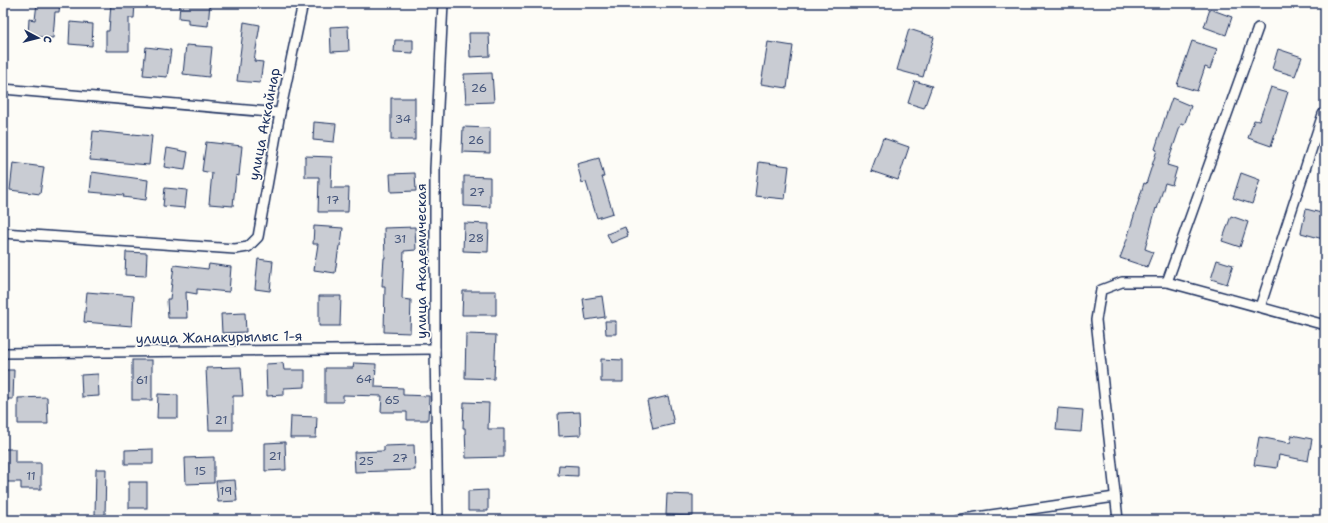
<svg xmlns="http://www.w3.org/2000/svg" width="1328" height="523" viewBox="0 0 1328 523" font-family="'Shantell Sans',sans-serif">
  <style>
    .building { fill: #c9ccd3; stroke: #1b2f5e }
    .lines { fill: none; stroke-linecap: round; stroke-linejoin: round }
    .street-casing { stroke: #1b2f5e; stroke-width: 12 }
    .street { stroke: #fdfcf7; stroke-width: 9 }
    .labels { text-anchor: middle; stroke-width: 3.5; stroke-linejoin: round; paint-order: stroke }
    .number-label { font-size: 12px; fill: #46567b }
    .street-label { font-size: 14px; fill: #1b2f5e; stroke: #fdfcf7 }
  </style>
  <rect width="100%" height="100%" fill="#fdfcf7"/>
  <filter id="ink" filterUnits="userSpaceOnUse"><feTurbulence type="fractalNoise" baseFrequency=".025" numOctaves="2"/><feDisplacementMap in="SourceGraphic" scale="8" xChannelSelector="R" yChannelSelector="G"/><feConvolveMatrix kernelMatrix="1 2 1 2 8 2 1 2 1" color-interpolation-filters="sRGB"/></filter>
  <g filter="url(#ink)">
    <!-- building -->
    <g class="building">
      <path d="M37 3H60L59 12H55L53 38 28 36 29 19 35 20Z"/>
      <path d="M111 3H135L134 18H129V51H106V31H109Z"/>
      <path d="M180 3H210L208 26 188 24V19L179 18Z"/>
      <path d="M1210 9 1232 17 1226 35 1204 27Z"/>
      <path d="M70 22 93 24 92 46 69 44Z"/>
      <path d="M244 22 260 25 254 61 263 62 260 83 237 81Z"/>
      <path d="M348 26 349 51 331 52 330 27Z"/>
      <path d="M909 29 934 37 923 77 897 70Z"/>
      <path d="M469 33H489L490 56 470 57Z"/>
      <path d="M395 40H413V53L394 52Z"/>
      <path d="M1192 41 1217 49 1210 69 1205 67 1197 91 1177 85Z"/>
      <path d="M768 42 793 46 787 88 761 84Z"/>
      <path d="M186 45 212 47 209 77 183 74Z"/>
      <path d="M146 47 171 50 167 77 143 75Z"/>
      <path d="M1278 49 1302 57 1295 76 1272 69Z"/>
      <path d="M492 73 494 102 466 103 464 74Z"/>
      <path d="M915 81 932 86 924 108 908 103Z"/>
      <path d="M1271 87 1288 92 1271 146 1248 138 1254 120 1259 121Z"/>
      <rect x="391" y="98" width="24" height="42"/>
      <path d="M1172 98 1191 106 1184 125 1181 124 1167 165 1177 168 1172 185 1165 183 1157 209 1156 208 1145 249 1153 252 1147 267 1120 258 1126 242 1144 183 1146 184 1157 150 1155 149 1165 118Z"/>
      <path d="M314 122 336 124 334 142 313 140Z"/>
      <path d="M463 127 490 128V153L462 152Z"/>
      <path d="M93 131 133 135V134L152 136 149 165 90 160Z"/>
      <path d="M883 138 909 147 898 180 871 171Z"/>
      <path d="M206 142 242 146 239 176 236 175 233 206 209 204 212 173 202 171Z"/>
      <path d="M167 148 188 152 185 170 164 167Z"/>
      <path d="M305 156 332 157 331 188H349L348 212H318L319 177H305Z"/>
      <path d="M599 158 604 177H602L613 213 597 218 586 182 582 183 577 164Z"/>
      <path d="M759 162 789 166 785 199 755 196Z"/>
      <path d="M13 163 44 167 40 194 10 190Z"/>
      <path d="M92 172 148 180 146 200 123 197 124 195 90 192Z"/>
      <path d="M415 173 416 191 391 192 390 174Z"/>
      <path d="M1241 173 1260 180 1252 204 1233 198Z"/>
      <path d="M464 176 490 177V207L464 206Z"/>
      <path d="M165 188 187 190 185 208 163 206Z"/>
      <path d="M1306 209 1325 214V231L1323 239 1301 233Z"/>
      <path d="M1231 216 1248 222 1240 247 1222 241Z"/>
      <path d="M464 223 489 224 488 252 463 251Z"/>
      <path d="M314 226 343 228 341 246H339L335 273 314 270 318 244H313Z"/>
      <path d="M415 227 416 250 404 251 402 299 411 300 410 333 384 332 385 286H382L384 258H385L384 228Z"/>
      <path d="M625 227 628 236 611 243 607 234Z"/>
      <path d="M126 252 147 253 146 276 125 275Z"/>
      <path d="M258 259 273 261 270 291 255 289Z"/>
      <path d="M1217 260 1233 265 1227 284 1211 279Z"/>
      <path d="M209 264 231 267 229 292 197 289V294L186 292 187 318H168L167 299H170L174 265 208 269Z"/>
      <path d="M463 291H496V315H462Z"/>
      <path d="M87 292 134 296 132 326 84 322Z"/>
      <path d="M319 296H341L340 326H319Z"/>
      <path d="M602 296 605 317 586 320 583 299Z"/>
      <path d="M245 313 246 332 222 333 221 314Z"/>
      <path d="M605 321H616V334H606Z"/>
      <path d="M466 334 496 335 494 379 465 378Z"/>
      <path d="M601 359 623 360V382H601Z"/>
      <rect x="132" y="360" width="20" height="40"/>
      <path d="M283 363 284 370H305V387L284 388V395L267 396 266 364Z"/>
      <path d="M354 363 376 364 375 387 403 388V395L429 396 428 420H407V412H381L382 396 343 395V402H325V368H353Z"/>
      <path d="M241 367 243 396H233V430H209L206 368Z"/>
      <path d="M3 370H14L13 399H3Z"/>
      <path d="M98 374 99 396 82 397 81 375Z"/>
      <path d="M158 394 178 395V418H157Z"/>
      <path d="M668 396 674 424 653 429 647 401Z"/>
      <path d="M47 397 48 424H18V398Z"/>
      <path d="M464 402 489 403 488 429H504V457L466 458 465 428H463Z"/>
      <path d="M1058 408 1083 410 1081 432 1056 430Z"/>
      <path d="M580 412 581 435 559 436 558 413Z"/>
      <path d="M291 416 317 417 316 438H290Z"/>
      <path d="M1292 435 1312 439 1308 461 1279 455 1277 468 1254 465 1259 437 1290 443Z"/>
      <path d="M285 442 286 470 265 471V443Z"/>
      <path d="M414 445 415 470 355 472 354 452 384 451V446Z"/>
      <path d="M3 449H15V463H41V489H21V482H3Z"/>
      <path d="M153 449V464H125V450Z"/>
      <path d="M214 457V483L186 484 185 458Z"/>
      <path d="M559 465 578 466V476L558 475Z"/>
      <path d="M96 469H106L105 515H95Z"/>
      <path d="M235 480 237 501 218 502 216 481Z"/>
      <rect x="129" y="482" width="18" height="26"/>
      <path d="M488 490V511H468V491Z"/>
      <path d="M667 494 693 495V516L666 515Z"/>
    </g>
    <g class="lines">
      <defs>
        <g id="street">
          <path d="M3 89 280 113"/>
          <path d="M3 233 235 249 248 247 258 237 280 113 303 3"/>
          <path d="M1167 282 1258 28"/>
          <path d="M1260 307 1323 114"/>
          <path d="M3 353 435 349"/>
          <path d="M438 520 435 349V169L443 3"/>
          <path d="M956 520 1115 497"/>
          <path d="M1118 520 1096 320 1101 290 1122 282H1167L1325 325"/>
        </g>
      </defs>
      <!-- street casing -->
      <use href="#street" class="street-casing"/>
      <!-- street -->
      <use href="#street" class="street"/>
    </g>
  </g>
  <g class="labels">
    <!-- number labels -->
    <g class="number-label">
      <text x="479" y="92">26</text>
      <text x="403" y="123">34</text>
      <text x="476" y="144">26</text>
      <text x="477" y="196">27</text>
      <text x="333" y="204">17</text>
      <text x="476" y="242">28</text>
      <text x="400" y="243">31</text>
      <text x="364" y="383">64</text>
      <text x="142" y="384">61</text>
      <text x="392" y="404">65</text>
      <text x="221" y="424">21</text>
      <text x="275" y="460">21</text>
      <text x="400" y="462">27</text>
      <text x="366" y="465">25</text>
      <text x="200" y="475">15</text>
      <text x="31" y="480">11</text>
      <text x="226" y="495">19</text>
    </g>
    <!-- street labels -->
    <g class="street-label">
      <text transform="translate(264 124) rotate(-79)" y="5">улица Аккайнар</text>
      <text transform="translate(421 261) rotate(-90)" y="5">улица Академическая</text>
      <text transform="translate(219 337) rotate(-1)" y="5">улица Жанакурылыс 1-я</text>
    </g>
  </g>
  <!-- margin -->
  <rect width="1328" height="523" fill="none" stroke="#fdfcf7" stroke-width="16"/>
  <rect x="8" y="8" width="1312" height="507" fill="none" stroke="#1b2f5e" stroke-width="1.5" filter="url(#ink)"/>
  <!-- north arrow -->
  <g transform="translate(38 38) rotate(97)" stroke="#fdfcf7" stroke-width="3" paint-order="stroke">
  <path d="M0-3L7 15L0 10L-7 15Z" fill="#1b2f5e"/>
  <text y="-6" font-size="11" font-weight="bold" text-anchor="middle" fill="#1b2f5e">С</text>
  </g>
</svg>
